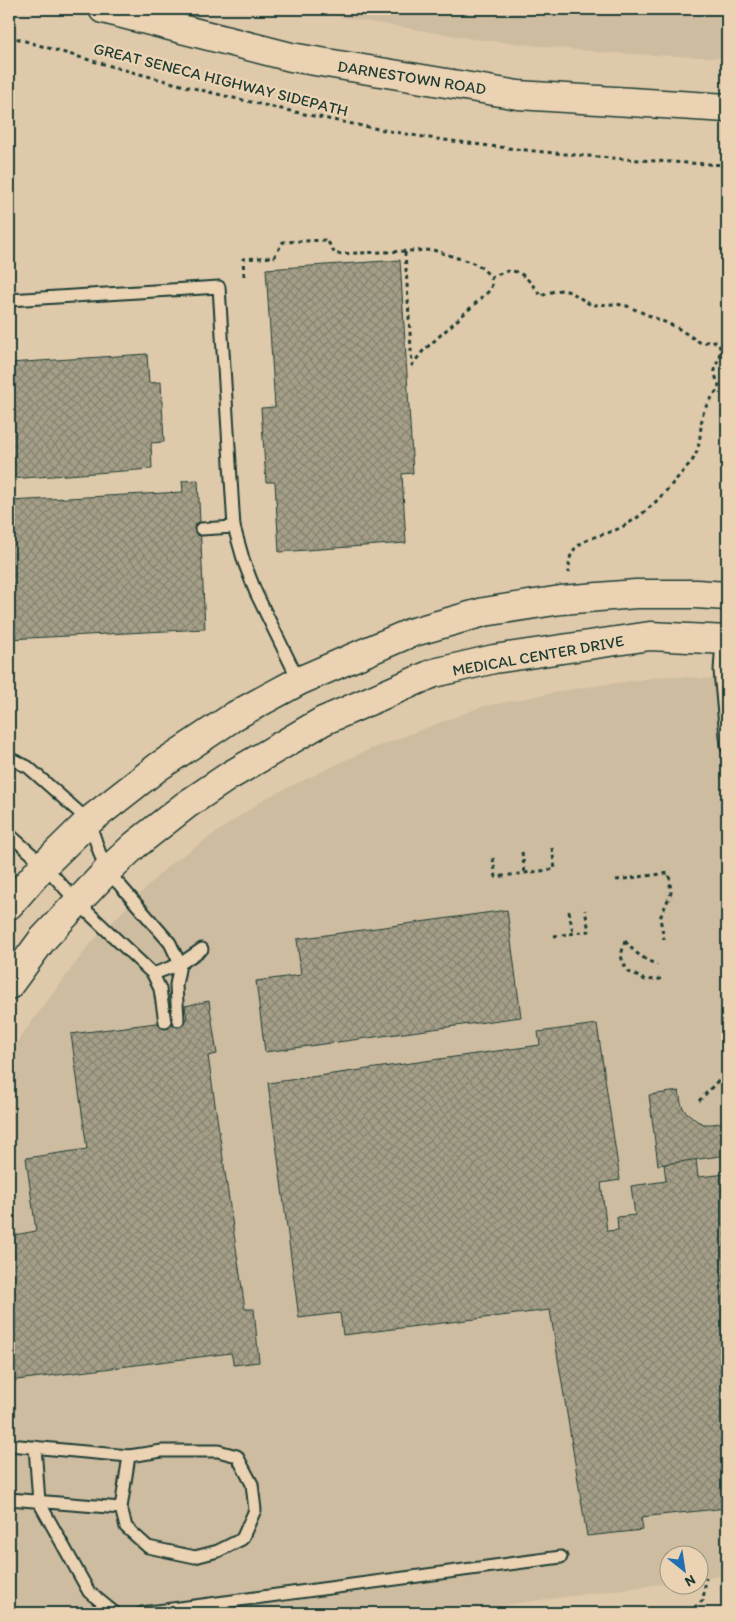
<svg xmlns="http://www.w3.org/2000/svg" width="736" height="1622" viewBox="0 0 736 1622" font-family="Itim,sans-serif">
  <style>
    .built { fill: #cdbca0 }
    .building { fill: url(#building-cross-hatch); stroke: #1f3d34 }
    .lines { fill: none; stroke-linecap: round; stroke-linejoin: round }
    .lane-casing { stroke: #1f3d34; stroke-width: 15 }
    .secondary-casing { stroke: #1f3d34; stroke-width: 31 }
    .path { stroke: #1f3d34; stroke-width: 3; stroke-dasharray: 4 4; stroke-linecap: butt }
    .lane { stroke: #ead2b2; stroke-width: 11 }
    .secondary { stroke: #ead2b2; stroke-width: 28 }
    .labels { text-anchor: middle; stroke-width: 5; stroke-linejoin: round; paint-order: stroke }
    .street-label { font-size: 16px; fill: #1f3d34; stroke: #ead2b2 }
  </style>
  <defs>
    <pattern id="building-cross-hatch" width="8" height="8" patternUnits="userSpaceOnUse" patternTransform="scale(1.25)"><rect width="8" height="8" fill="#a59f88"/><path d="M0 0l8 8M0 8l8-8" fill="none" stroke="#868370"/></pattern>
  </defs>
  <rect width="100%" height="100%" fill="#dec9aa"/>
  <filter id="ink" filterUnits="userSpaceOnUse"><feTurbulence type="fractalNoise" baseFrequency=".02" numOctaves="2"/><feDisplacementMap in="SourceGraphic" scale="10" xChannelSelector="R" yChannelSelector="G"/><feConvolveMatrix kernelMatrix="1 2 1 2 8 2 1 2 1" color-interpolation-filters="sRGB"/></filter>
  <g filter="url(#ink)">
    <!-- built -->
    <g class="built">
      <path d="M306 9H727V58L608 53 474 39 334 16Z"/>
      <path d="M667 676 727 680V1575L699 1579 698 1554H668V1583L444 1613H9V1060L16 1043 90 944 168 866 266 798 361 753 481 707 573 689Z"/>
    </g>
    <!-- building -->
    <g class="building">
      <path d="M400 260 413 473 402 474 406 543 279 552 275 482H266L261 408 275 407 266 269Z"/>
      <path d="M147 354 149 383 161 382 164 442 151 443 152 469 9 479V363Z"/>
      <path d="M198 480 205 629 9 639V501L183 492 182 481Z"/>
      <path d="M507 910 521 1017 265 1052 256 981 301 975 297 939Z"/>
      <path d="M209 1001 217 1054 208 1056 245 1309H254L259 1362 234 1365 231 1353 9 1381V1236L36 1231 26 1158 87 1149 71 1034 187 1019 185 1006Z"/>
      <path d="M597 1024 620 1180 601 1183 607 1231 618 1230 617 1217 635 1215 631 1186 666 1181 664 1164 696 1159 698 1177 727 1174V1508L641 1517 643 1530 587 1536 550 1310 343 1335 340 1313 299 1318 268 1083 540 1045 538 1032Z"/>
      <path d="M679 1091 681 1103 684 1110 697 1121 704 1124H712L727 1122V1155L658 1165 649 1095Z"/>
    </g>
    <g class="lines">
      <defs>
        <g id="lane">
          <path d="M9 300 219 287 234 527 244 562 256 593 299 681"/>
          <path d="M201 529 234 527"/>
          <path d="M722 639 720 671 727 747"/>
          <path d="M9 758 28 767 89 821 106 872 119 884 170 943 180 964 176 985 178 1020"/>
          <path d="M9 834 44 865 77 902 153 974 160 989 165 1022"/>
          <path d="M153 974 180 964 202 949"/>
          <path d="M9 1445 129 1456"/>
          <path d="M35 1447 39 1502 89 1592 115 1613"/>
          <path d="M162 1451H218L237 1456 252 1484 255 1510 242 1539 218 1551 195 1557 148 1547 126 1527 121 1508 129 1456Z"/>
          <path d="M9 1499 121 1508"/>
          <path d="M142 1613 561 1557"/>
        </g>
        <g id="secondary">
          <path d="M103 9 291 57 518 95 727 108"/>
          <path d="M9 905 44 865 89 821 158 767 236 715 299 681 410 633 484 612 561 600 636 594H696L727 596"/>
          <path d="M9 985 42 940 106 872 135 845 186 805 229 776 323 721 434 673 494 659 650 636 727 640"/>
        </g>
      </defs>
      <!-- lane casing -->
      <use href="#lane" class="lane-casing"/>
      <!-- secondary casing -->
      <use href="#secondary" class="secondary-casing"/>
      <!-- path -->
      <g class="path">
        <path d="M9 36C141 77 275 111 412 135 433 139 454 141 475 144 559 155 643 161 727 165"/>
        <path d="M405 252 412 365 423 351 488 292C492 287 493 283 491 277"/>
        <path d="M244 276 243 259 274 257 283 242 327 240 335 254 433 250 473 263 482 268 491 277C497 275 504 271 511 271 524 271 534 287 541 296L554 291 562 290 571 292 591 305 616 304 627 306 676 327 701 343C705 343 710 340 713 341 727 344 716 363 715 370 714 376 718 381 719 386 715 396 706 403 703 414 699 431 702 446 692 461 670 486 652 511 622 527 609 534 590 536 579 545 569 552 569 562 569 573"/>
        <path d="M522 852 525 873"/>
        <path d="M493 858 496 877 555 869 552 848"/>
        <path d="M616 880 669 873 671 893 660 918 664 939"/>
        <path d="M569 911 573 933"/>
        <path d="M554 936 589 931 585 910"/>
        <path d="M625 941 621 955 623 963 629 972 645 980 661 979"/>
        <path d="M625 941C636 954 642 958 657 965"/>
        <path d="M727 995C721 1011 720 1023 727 1039"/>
        <path d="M699 1101 727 1071"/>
        <path d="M688 1613 703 1600 706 1578"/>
      </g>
      <!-- lane -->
      <use href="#lane" class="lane"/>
      <!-- secondary -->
      <use href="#secondary" class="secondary"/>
    </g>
  </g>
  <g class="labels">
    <!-- street labels -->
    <g class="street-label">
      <text transform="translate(412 77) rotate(9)" y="6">DARNESTOWN ROAD</text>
      <text transform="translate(221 79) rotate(14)" y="6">GREAT SENECA HIGHWAY SIDEPATH</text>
      <text transform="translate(538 655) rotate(-10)" y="6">MEDICAL CENTER DRIVE</text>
    </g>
  </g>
  <!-- margin -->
  <rect width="736" height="1622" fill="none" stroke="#ead2b2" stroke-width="30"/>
  <rect x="15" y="15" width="706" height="1592" fill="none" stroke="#1f3d34" stroke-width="2" filter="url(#ink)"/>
  <!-- north arrow -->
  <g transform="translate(684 1570) rotate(150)"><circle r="24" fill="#ead2b2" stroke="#999680"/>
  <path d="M0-4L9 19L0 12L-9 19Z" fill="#1f6fb2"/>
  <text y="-8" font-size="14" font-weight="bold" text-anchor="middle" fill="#1f3d34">N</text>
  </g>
</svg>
